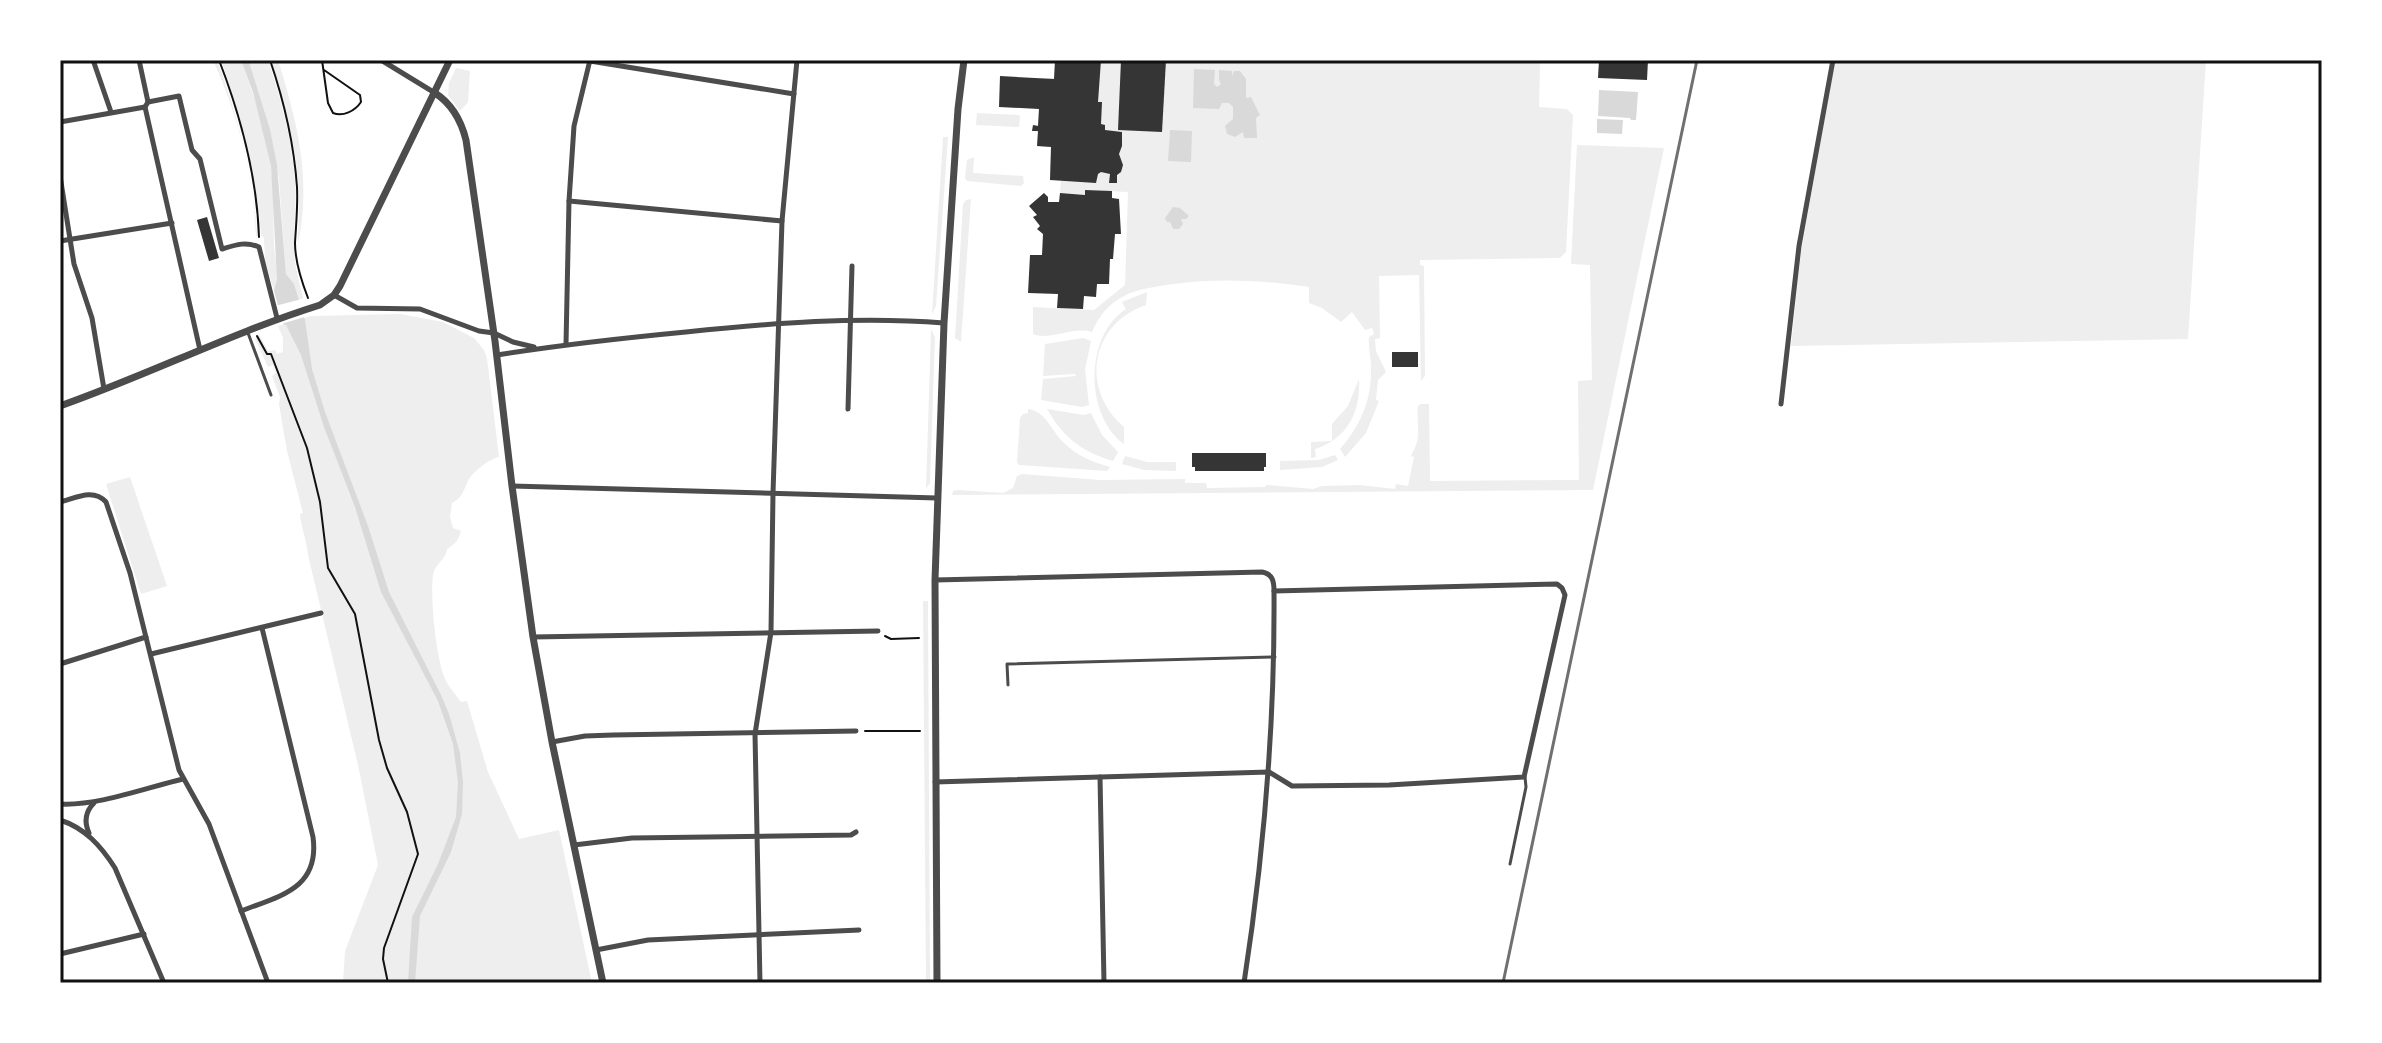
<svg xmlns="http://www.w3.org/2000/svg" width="2382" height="1043" viewBox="0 0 2382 1043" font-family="'Roboto Condensed',sans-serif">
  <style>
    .green { fill: #eee }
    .water { fill: #d9d9d9 }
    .pier { fill: #fff }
    .building { fill: #353535 }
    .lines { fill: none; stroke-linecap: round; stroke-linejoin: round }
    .path { stroke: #111; stroke-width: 2 }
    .service { stroke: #4c4c4c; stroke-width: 3 }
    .minor { stroke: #4c4c4c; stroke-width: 5 }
    .tertiary { stroke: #4c4c4c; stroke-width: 7 }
    .rail { stroke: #707070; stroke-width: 3 }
    .neatline { fill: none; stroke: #111; stroke-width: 3 }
  </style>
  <rect width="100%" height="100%" fill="#fff"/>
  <!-- green -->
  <g class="green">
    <path d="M213 60H217C238 117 253 174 257 235L256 237C254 176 238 115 213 60Z"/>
    <path d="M221 60H241C254 95 266 131 271 167 274 192 273 217 274 242 274 257 281 277 274 291L265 260 264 238 261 235C257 174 241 118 221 60Z"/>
    <path d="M248 60H268C281 99 292 140 295 181 297 202 294 222 294 243 293 261 299 280 303 298L298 300 286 274 279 179 270 129Z"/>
    <path d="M271 60H278C297 121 312 180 298 244L299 193 295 155Z"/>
    <path d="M1055 60 1538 61 1540 66 1539 107 1567 109 1573 115 1566 252 1560 258 1420 260V265L1424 266 1425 376 1421 381 1419 275 1379 276 1380 338 1375 339 1376 351 1386 372 1378 380 1376 400 1379 401 1366 433 1345 457 1340 449C1360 426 1372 400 1371 368 1371 358 1368 347 1369 337L1374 334 1372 328 1365 330 1352 312 1341 322 1322 308 1309 303V287C1263 280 1219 278 1173 284 1156 287 1139 288 1124 296 1108 304 1099 316 1092 332 1073 326 1050 341 1033 334V307L1094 310 1125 285 1128 192 1086 190 1085 195 1060 193 1061 180H1050L1051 147 1037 146 1038 132 1032 131 1033 125H1038L1040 78H1054Z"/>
    <path d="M1835 60H2206L2188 339 1791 346 1801 252Z"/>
    <path d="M456 68 470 71 468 102 460 111 448 95 449 83Z"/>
    <path d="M977 113 1020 115 1019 127 976 125Z"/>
    <path d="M943 137H948L936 306 932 314Z"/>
    <path d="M1577 145 1664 148 1593 490 952 495 953 491 958 490 1003 493 1013 488 1017 476 1022 474 1100 480 1185 479V483H1206L1207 488 1265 487 1266 485 1313 489 1322 486 1359 485 1395 489 1396 484 1408 486 1414 457 1411 456C1423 434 1416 430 1418 406L1421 404H1429L1430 481 1579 480 1578 381 1592 380 1590 265 1571 264Z"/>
    <path d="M974 157 973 173 1023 176 1024 183 1021 186 967 181 965 178 967 160Z"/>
    <path d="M971 199 961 342 955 338 963 204 966 200Z"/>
    <path d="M1147 292 1146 305C1090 324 1080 389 1124 427V444C1085 416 1084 336 1126 309L1122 302Z"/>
    <path d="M400 314 443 322 474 338 484 350 487 358 499 457C491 458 477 469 471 476 464 485 465 497 452 503L450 517 453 528 461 531C458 541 455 544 447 549 446 560 435 563 433 575 430 597 436 661 446 681 450 689 457 696 461 702L467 701 488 772 519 839 559 830 592 983H343L345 951 378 865 358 765 308 555C307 541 301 528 300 514L303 513 287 451 279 404 280 397 272 376 276 373 273 365 268 367 255 339 259 334 268 351 275 350 277 354 283 352V338L278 326 311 316Z"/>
    <path d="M931 329 935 337 930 483 926 489Z"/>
    <path d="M1083 338 1091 341 1085 370 1089 405 1082 407 1041 400 1043 379 1076 376 1075 374 1043 376 1045 344Z"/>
    <path d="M1359 379C1361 412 1347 439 1315 449L1316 457 1311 458V442L1332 441V424L1348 406Z"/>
    <path d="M1028 409C1046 411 1052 432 1064 443 1077 456 1093 462 1110 467L1107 471 1019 465 1017 462 1020 418 1023 414 1028 413Z"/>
    <path d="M1047 409 1084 415 1091 413 1102 435 1118 452 1113 461C1082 452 1063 437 1047 409Z"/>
    <path d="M1335 455 1338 460 1322 467 1280 470V461L1319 460Z"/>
    <path d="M1125 456 1147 462H1176V471L1144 470 1122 464Z"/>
    <path d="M130 477 167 586 141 594 106 484Z"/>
    <path d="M923 601H928L930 983H926Z"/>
  </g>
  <!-- water -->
  <g class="water">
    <path d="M241 60H248L249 62 270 129 277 165 286 274 294 284 305 320 312 369 325 412 368 526 389 592 441 695 449 714 460 753 463 782 462 814 451 852 420 916 415 983H408L412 917 438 864 456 817 458 782 453 744 438 701 381 592 355 507 324 427 301 355 286 325 283 324 274 291 277 279 271 166 253 92Z"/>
    <path d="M1194 69 1215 70 1214 84 1217 87 1221 84 1219 80V70L1232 71V76L1234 71H1240L1246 79V98L1251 97 1260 115 1256 118 1257 138H1244L1243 132 1235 137 1227 134 1225 126 1233 119V107L1229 103H1222L1219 109 1193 108Z"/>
    <path d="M1599 90 1638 92 1636 120H1631L1630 118 1598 116Z"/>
    <path d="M1597 119 1623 120 1622 134 1597 133Z"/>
    <path d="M1170 130 1192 131 1191 162 1168 161Z"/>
    <path d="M1173 207 1180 208 1189 216 1186 219H1181L1183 224 1179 229H1173L1170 222H1167L1165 218Z"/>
  </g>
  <!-- pier -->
  <path class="pier" d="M302 299 308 316 281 324 275 306Z"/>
  <!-- building -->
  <g class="building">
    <path d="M1055 60H1101L1098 102H1102L1101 124 1105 125V130L1122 132V146L1119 154 1123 165 1121 172 1117 175V183H1109L1110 174 1101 172 1098 174 1096 183 1050 180 1051 147 1037 146 1038 131H1032L1033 125 1038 126 1039 109 999 107 1000 76 1054 79Z"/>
    <path d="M1121 60H1166L1162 132 1118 130Z"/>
    <path d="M1599 60H1648L1647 80 1598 78Z"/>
    <path d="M1085 190 1112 191V198L1119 199 1121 234H1115L1113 259H1110L1109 284H1097L1096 297 1084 296 1083 309 1057 308 1058 294 1028 293 1030 255H1042L1043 234 1037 229 1040 226 1033 217 1037 215 1029 206 1044 193 1048 197V202H1059L1060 193 1085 195Z"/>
    <path d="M207 217 219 258 209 261 197 220Z"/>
    <rect x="1392" y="352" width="26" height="15"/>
    <path d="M1192 453H1266V467H1264V471H1195V467H1192Z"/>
  </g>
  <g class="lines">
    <!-- path -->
    <g class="path">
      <path d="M219 60C241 117 257 176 259 237"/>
      <path d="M270 60C284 101 294 144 297 187 298 206 296 225 295 243 295 262 301 280 308 298"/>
      <path d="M322 60 328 103 333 113C343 117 355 111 361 102L360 95 324 70"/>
      <path d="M257 336 267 354H271L307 448 320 502 328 568 355 614 379 740 387 768 407 812 418 854 384 948 383 959 388 983"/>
      <path d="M885 636 891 639 919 638"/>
      <path d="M865 731H920"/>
    </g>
    <!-- service -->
    <g class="service">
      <path d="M248 333 271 395"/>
      <path d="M1008 685 1007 664 1275 657"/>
      <path d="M1510 864 1526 787 1525 777"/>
    </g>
    <!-- minor -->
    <g class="minor">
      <path d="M93 60 111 112"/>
      <path d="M139 60 148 102 145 107 200 350"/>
      <path d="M381 60 435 93"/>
      <path d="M590 61 794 94"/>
      <path d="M148 102 179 96 192 150 200 159 222 249C235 245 246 241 259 247L277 318"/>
      <path d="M60 122 145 107"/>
      <path d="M60 176 74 264 92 318 104 389"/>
      <path d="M569 201 782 221"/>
      <path d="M60 241 172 223"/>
      <path d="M334 295 357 308 420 309 479 331 494 333 513 342 534 347"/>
      <path d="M566 344 569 201 574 126 590 60"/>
      <path d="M497 355C560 345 623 338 686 332 772 323 858 316 944 323"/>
      <path d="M1781 404 1799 246 1833 60"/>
      <path d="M848 409 852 266"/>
      <path d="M512 486 937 498"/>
      <path d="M60 502C76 498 93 488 106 502L130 573 179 770 209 824 268 983"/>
      <path d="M935 580 1262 572C1273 574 1274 582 1274 591L1557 584 1562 588 1565 595 1524 777 1389 785 1292 786 1269 772 935 782"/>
      <path d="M533 637 878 631"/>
      <path d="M151 654 321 613"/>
      <path d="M60 664 146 637"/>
      <path d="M552 742 585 736 613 735 856 731"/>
      <path d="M1100 777 1104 983"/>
      <path d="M60 804C98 806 145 788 183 779"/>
      <path d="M60 820C85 828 101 846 115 868L164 983"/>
      <path d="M89 833C84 822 85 812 94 803"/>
      <path d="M574 845 632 838 851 835 856 832"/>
      <path d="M241 911C279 896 320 889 313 837L262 628"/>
      <path d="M596 950 648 940 859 930"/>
      <path d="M60 954 144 934"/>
      <path d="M760 983 755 734 771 632 773 493 782 221 797 60"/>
      <path d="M1244 983C1264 853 1275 723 1274 591"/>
    </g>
    <!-- tertiary -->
    <g class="tertiary">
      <path d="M435 93C452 104 461 120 466 140L495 341 512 486 533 637 552 742 603 983"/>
      <path d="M60 406C148 375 231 333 320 305L334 295 340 286 450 60"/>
      <path d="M937 983 935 580 944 323 958 109 964 60"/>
    </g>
    <!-- rail -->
    <path class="rail" d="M1503 983 1697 60"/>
  </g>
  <!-- border -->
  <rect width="2382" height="1043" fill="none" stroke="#ffffff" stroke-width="124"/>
  <rect x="62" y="62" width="2258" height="919" class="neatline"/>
</svg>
